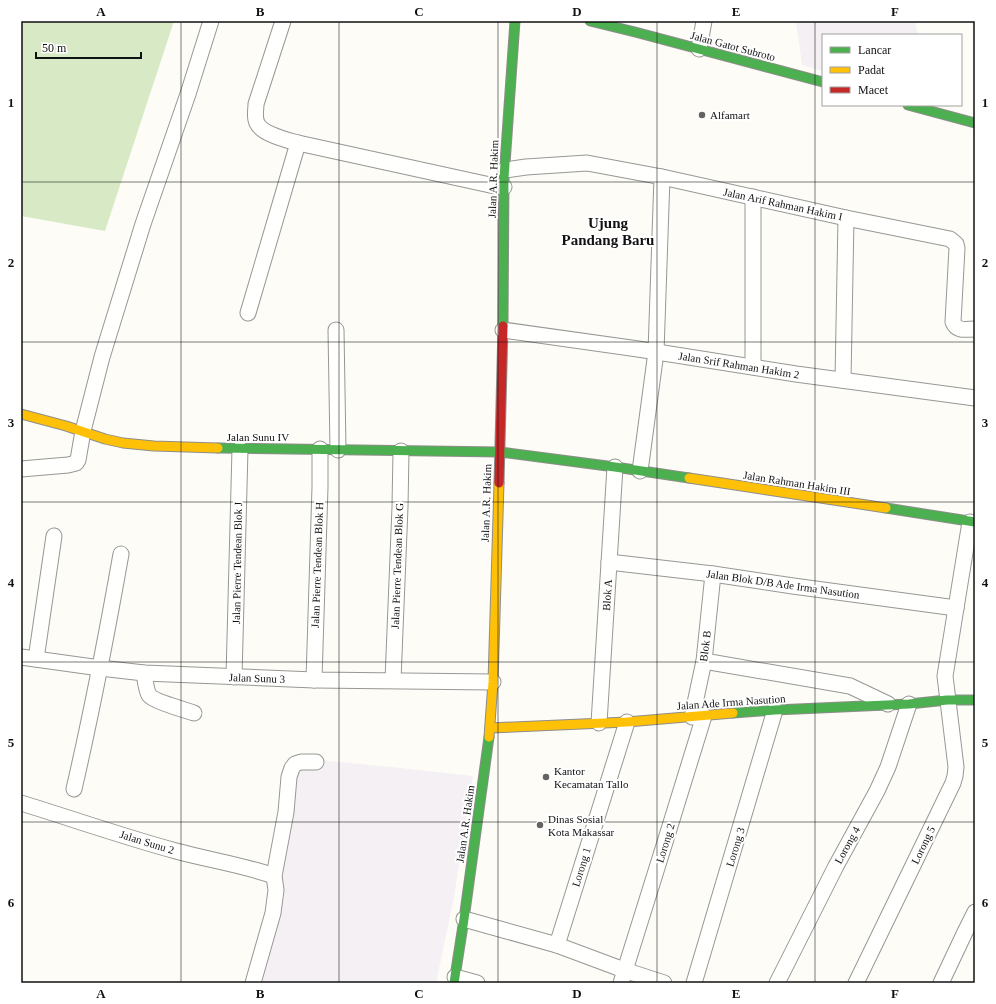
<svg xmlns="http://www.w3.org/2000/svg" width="996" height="1004" viewBox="0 0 996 1004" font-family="Georgia,serif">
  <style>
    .industrial { fill: #f5f0f3 }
    .forest { fill: #d8eac5 }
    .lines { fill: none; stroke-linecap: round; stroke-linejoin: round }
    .street-casing { stroke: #979795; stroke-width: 17 }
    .fast-casing { stroke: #8e8d8b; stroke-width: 11 }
    .slow-casing { stroke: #8e8d8b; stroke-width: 11 }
    .jam-casing { stroke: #8e8d8b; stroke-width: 11 }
    .street { stroke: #fffffe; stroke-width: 15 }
    .fast { stroke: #4caf50; stroke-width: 9 }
    .slow { stroke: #ffc107; stroke-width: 9 }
    .jam { stroke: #c62828; stroke-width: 9 }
    .grid { fill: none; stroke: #111; stroke-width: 1; stroke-opacity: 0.55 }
    .poi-dot { fill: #646362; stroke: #fff; stroke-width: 1.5 }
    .labels { text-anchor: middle; stroke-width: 4; stroke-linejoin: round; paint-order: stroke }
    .street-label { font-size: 11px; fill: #111; stroke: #fff }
    .poi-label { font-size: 11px; fill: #111; stroke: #fff; text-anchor: start }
    .district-label { font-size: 15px; font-weight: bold; fill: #111; stroke: #fff }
    .neatline { fill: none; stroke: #111; stroke-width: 1.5 }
    .grid-label { font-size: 13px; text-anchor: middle; font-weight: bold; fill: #111 }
  </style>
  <rect width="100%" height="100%" fill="#fdfcf7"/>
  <!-- industrial -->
  <g class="industrial">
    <path d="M796 21H915L918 35H823V71L802 65Z"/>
    <path d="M298 758 391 767 473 776 454 897 436 983H246L289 839Z"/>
  </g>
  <!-- forest -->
  <path class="forest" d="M21 21H174L105 231 21 216Z"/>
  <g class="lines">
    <defs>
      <g id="street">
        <path d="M283 21 256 104C256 110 254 117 257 123 262 134 287 140 298 143L490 185 504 187"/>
        <path d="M699 49 704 21"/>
        <path d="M505 170 526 167 587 163 662 177 846 218 950 239 956 244 957 248 953 322C957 332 966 329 975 329"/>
        <path d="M248 313 298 143"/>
        <path d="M336 330 338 450"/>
        <path d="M503 330 638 349 796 374 975 398"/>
        <path d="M753 367V197"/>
        <path d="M843 380 846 218"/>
        <path d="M21 469 68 465 76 463 78 460 83 431 102 357 143 224 188 94 211 21"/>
        <path d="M640 471 656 352 662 177"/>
        <path d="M609 562 713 574 793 586 956 608"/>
        <path d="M21 657 100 668 144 673 314 680 493 682"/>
        <path d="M36 659 54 536"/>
        <path d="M704 661 850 686 888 704"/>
        <path d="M144 673C145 679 146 690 149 695 153 701 185 710 194 713"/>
        <path d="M234 677 240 449"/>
        <path d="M314 680 320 487V449"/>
        <path d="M393 680 400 507 401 451"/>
        <path d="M692 717 704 661 713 574"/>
        <path d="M599 723 615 467"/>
        <path d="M74 789C92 711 107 633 121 554"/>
        <path d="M21 803C73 819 124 837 176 851 209 860 243 865 274 876"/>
        <path d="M464 919 557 945 624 970 664 983"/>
        <path d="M557 945 627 722"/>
        <path d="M455 977 477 983"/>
        <path d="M253 983 273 913 276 890 274 876 286 812 289 777 292 768 295 764 301 762H316"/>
        <path d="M621 983 666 839 704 716"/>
        <path d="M694 983 775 710"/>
        <path d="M777 983 836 866 877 791 888 767 909 704"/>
        <path d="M856 983 953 783 955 776 956 767 945 676 956 608 970 522"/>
        <path d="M941 983 966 930 975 912"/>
      </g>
      <g id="fast">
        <path d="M590 21 635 32 823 82"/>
        <path d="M908 105 975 123"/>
        <path d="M503 326 504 178 515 21"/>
        <path d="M218 448 500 452 615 467 689 478"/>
        <path d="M886 508 975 522"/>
        <path d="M733 713 775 710 909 704 947 700H975"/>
        <path d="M454 983 464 919 489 737"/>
      </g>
      <g id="slow">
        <path d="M21 414 66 426 105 439 123 443 154 446 218 448"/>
        <path d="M689 478 886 508"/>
        <path d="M490 728 627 722 733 713"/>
        <path d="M489 737 493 682 499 483"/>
      </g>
      <path id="jam" d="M499 483 503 326"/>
    </defs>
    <!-- street casing -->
    <use href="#street" class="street-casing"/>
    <!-- fast casing -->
    <use href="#fast" class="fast-casing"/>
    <!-- slow casing -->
    <use href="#slow" class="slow-casing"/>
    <!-- jam casing -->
    <use href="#jam" class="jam-casing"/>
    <!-- street -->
    <use href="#street" class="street"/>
    <!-- fast -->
    <use href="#fast" class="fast"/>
    <!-- slow -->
    <use href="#slow" class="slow"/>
    <!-- jam -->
    <use href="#jam" class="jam"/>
  </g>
  <!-- grid -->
  <path class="grid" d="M181 21V983M339 21V983M498 21V983M657 21V983M815 21V983M21 182H975M21 342H975M21 502H975M21 662H975M21 822H975"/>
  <!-- markers -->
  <g class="poi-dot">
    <circle cx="702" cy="115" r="4"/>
    <circle cx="546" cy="777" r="4"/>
    <circle cx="540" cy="825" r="4"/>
  </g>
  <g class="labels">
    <!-- street labels -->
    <g class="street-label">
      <text transform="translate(733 46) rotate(15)" y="4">Jalan Gatot Subroto</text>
      <text transform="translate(493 179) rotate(-88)" y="4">Jalan A.R. Hakim</text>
      <text transform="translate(783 204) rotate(12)" y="4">Jalan Arif Rahman Hakim I</text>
      <text transform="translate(739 365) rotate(9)" y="4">Jalan Srif Rahman Hakim 2</text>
      <text x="258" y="441">Jalan Sunu IV</text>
      <text transform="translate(797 483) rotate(9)" y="4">Jalan Rahman Hakim III</text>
      <text transform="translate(486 503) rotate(-88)" y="4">Jalan A.R. Hakim</text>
      <text transform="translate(237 563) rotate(-89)" y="4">Jalan Pierre Tendean Blok J</text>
      <text transform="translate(317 565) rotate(-88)" y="4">Jalan Pierre Tendean Blok H</text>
      <text transform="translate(397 566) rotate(-88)" y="4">Jalan Pierre Tendean Blok G</text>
      <text transform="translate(783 584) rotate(8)" y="4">Jalan Blok D/B Ade Irma Nasution</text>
      <text transform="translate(607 595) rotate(-86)" y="4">Blok A</text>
      <text transform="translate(705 646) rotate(-83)" y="4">Blok B</text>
      <text transform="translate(257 678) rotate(2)" y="4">Jalan Sunu 3</text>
      <text transform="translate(731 702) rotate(-4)" y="4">Jalan Ade Irma Nasution</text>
      <text transform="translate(465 824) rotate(-82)" y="4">Jalan A.R. Hakim</text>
      <text transform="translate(147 842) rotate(17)" y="4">Jalan Sunu 2</text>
      <text transform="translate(665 843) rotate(-73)" y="4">Lorong 2</text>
      <text transform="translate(847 845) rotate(-61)" y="4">Lorong 4</text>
      <text transform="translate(923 845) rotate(-64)" y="4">Lorong 5</text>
      <text transform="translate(735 847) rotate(-73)" y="4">Lorong 3</text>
      <text transform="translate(581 867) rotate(-73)" y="4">Lorong 1</text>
    </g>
    <!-- poi labels -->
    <g class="poi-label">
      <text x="710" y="119">Alfamart</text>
      <text x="554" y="775">Kantor<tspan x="554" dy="13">Kecamatan Tallo</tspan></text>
      <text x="548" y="823">Dinas Sosial<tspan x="548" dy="13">Kota Makassar</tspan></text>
    </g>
    <!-- district labels -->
    <g class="district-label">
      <text x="608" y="228">Ujung<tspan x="608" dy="17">Pandang Baru</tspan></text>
    </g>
  </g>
  <!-- border -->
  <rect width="996" height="1004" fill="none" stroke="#ffffff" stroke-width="44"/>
  <!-- legend -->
  <rect x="822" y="34" width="140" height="72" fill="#ffffff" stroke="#a0a0a0"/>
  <rect x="830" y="47" width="20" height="6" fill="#4caf50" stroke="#a0a0a0"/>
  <text x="858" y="54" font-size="12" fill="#111111">Lancar</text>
  <rect x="830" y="67" width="20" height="6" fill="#ffc107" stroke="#a0a0a0"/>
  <text x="858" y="74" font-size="12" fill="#111111">Padat</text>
  <rect x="830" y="87" width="20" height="6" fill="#c62828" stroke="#a0a0a0"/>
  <text x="858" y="94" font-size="12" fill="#111111">Macet</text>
  <!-- scale -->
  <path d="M36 52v6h105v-6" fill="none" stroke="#111111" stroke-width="2"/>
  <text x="42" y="52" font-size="12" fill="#111111" stroke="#ffffff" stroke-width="3" paint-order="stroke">50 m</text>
  <rect x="22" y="22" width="952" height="960" class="neatline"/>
  <g class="grid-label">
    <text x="101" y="16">A</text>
    <text x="260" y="16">B</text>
    <text x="419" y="16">C</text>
    <text x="577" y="16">D</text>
    <text x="736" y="16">E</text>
    <text x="895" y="16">F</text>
    <text x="11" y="107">1</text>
    <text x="985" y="107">1</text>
    <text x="11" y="267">2</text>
    <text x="985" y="267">2</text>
    <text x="11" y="427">3</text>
    <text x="985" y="427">3</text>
    <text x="11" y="587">4</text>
    <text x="985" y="587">4</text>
    <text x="11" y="747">5</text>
    <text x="985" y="747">5</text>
    <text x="11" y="907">6</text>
    <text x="985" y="907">6</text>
    <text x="101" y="998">A</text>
    <text x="260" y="998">B</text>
    <text x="419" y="998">C</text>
    <text x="577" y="998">D</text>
    <text x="736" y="998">E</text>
    <text x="895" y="998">F</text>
  </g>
</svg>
